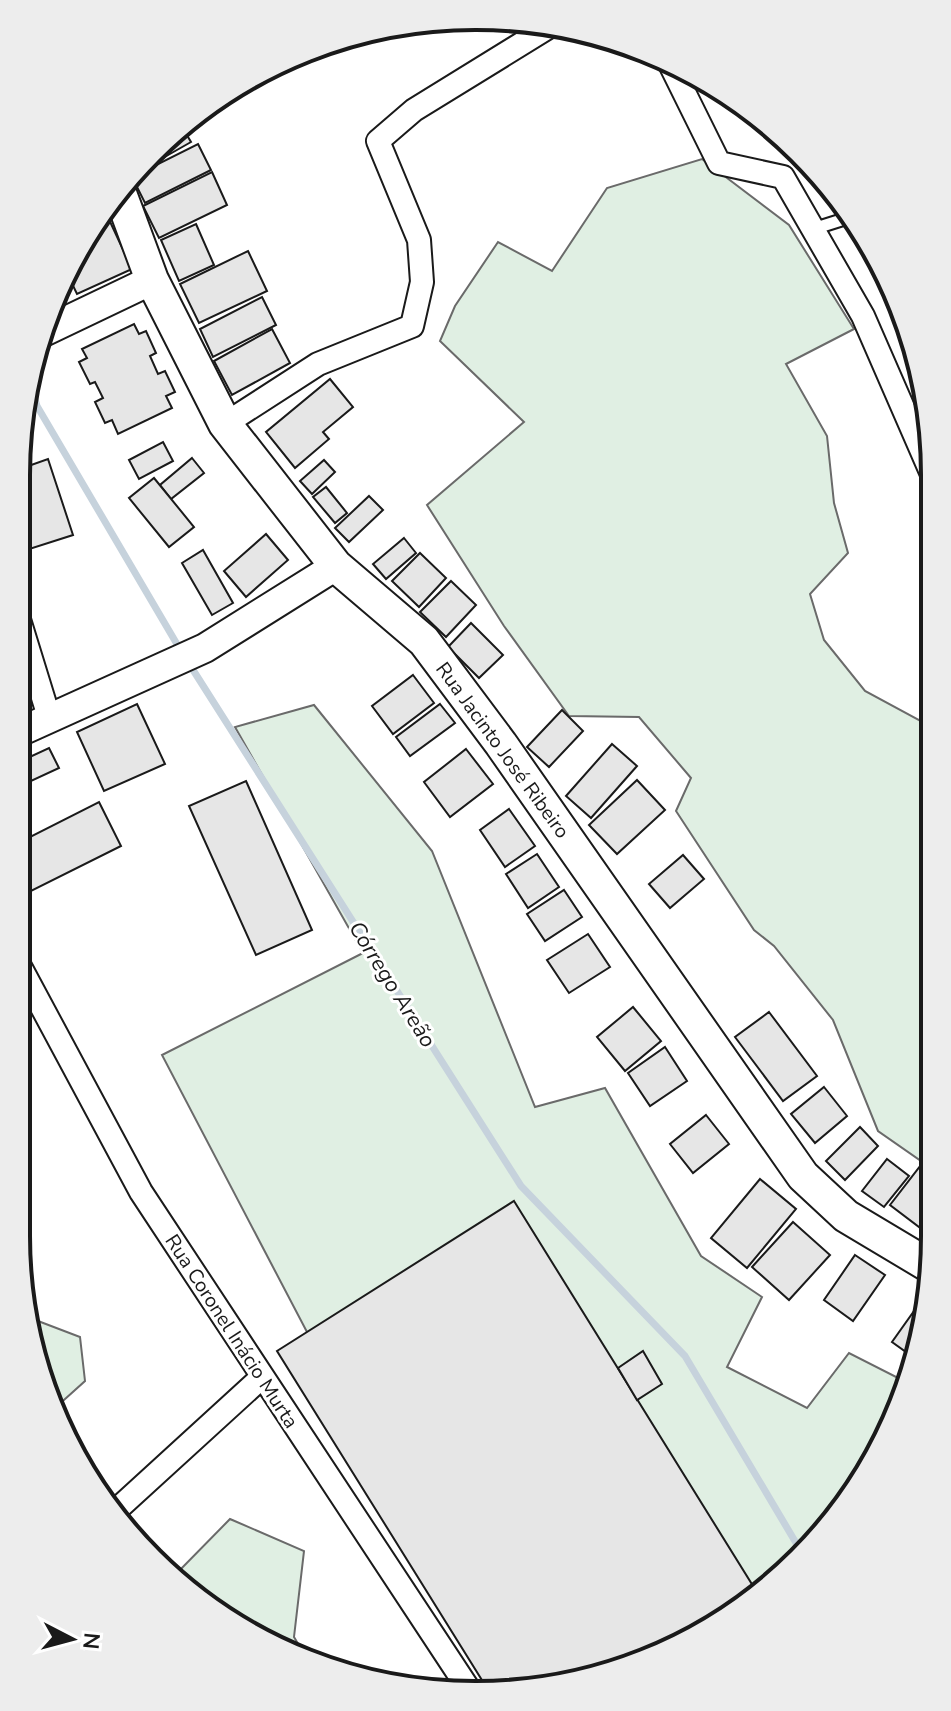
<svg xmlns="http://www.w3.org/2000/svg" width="951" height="1711" viewBox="0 0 951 1711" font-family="'Nunito Sans',sans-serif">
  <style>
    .green { fill: #e0efe3; stroke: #6a6a6a; stroke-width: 2 }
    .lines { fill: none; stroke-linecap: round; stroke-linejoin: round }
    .stream { stroke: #c6d2dc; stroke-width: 7 }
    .building { fill: #e6e6e6; stroke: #1a1a1a; stroke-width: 2 }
    .service-casing { stroke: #1a1a1a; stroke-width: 15 }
    .minor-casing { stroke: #1a1a1a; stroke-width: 26 }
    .tertiary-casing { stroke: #1a1a1a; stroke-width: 32 }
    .secondary-casing { stroke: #1a1a1a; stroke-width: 36 }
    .service { stroke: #fff; stroke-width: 11 }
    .minor { stroke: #fff; stroke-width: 22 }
    .tertiary { stroke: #fff; stroke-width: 28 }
    .secondary { stroke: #fff; stroke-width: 32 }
    .labels { text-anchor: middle; stroke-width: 6; stroke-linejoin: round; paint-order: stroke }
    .street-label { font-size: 20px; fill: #1a1a1a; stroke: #fff }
    .water-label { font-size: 22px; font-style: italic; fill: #1a1a1a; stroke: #fff }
    .rim { fill: none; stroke: #1a1a1a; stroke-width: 4 }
  </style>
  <rect width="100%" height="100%" fill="#fff"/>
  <!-- green -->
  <g class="green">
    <path d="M702 159 789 225 854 329 786 364 827 436 834 503 848 553 810 594 824 640 865 691 932 727 934 1170 878 1131 833 1020 774 946 754 930 676 811 691 778 639 717 569 716 504 626 427 505 524 422 440 341 455 306 498 242 552 271 607 188Z"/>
    <path d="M314 705 432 851 535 1107 605 1088 701 1256 762 1297 727 1367 807 1408 849 1353 910 1384 873 1466 778 1581 758 1594 307 1332 162 1055 363 953 235 727Z"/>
    <path d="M38 1321 80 1337 85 1381 54 1409 40 1383 31 1329Z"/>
    <path d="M230 1519 304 1551 294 1637 306 1657 220 1617 175 1575Z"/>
  </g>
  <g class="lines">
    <!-- stream -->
    <g class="stream">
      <path d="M30 383 37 406 181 651"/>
      <path d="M188 662 521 1186 685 1356 802 1553"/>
    </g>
  </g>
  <!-- building -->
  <g class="building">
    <path d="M182 127 191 142 147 167Z"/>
    <path d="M198 144 211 170 145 203 134 181 142 172Z"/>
    <path d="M212 172 227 205 159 238 143 206Z"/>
    <path d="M106 213 132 269 77 294 66 271 74 265 71 259 78 245Z"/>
    <path d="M196 224 214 265 179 281 161 240Z"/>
    <path d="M248 251 267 291 199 323 180 284Z"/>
    <path d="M262 297 276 325 213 357 200 329Z"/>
    <path d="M134 324 139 334 146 331 156 353 150 356 158 374 165 371 175 392 166 396 172 408 118 434 112 420 105 423 95 402 103 398 95 382 90 384 79 362 87 358 82 349Z"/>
    <path d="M272 329 290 363 232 395 214 361Z"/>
    <path d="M330 379 353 407 323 432 329 439 295 468 266 432Z"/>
    <path d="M163 442 173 461 139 479 129 460Z"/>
    <path d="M192 458 204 473 171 499 160 485Z"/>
    <path d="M48 459 73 535 17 553V470Z"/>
    <path d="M324 460 335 472 312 494 300 481Z"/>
    <path d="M154 478 194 527 169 547 129 498Z"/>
    <path d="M326 487 347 513 335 523 313 497Z"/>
    <path d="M369 496 383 510 349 542 335 528Z"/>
    <path d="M266 534 288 560 246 597 224 571Z"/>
    <path d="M404 538 416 553 386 579 373 564Z"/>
    <path d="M203 550 233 603 212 615 182 563Z"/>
    <path d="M420 553 446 578 419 607 392 581Z"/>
    <path d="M451 581 476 605 446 637 420 612Z"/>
    <path d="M471 623 503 655 479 678 448 647Z"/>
    <path d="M413 675 434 703 393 734 372 706Z"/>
    <path d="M137 704 165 764 104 791 77 732Z"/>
    <path d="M440 704 455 723 410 756 396 737Z"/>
    <path d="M562 710 583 731 549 767 527 747Z"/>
    <path d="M612 744 637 766 591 818 566 796Z"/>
    <path d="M49 748 59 768 31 781 21 761Z"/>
    <path d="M466 749 493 784 450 817 424 782Z"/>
    <path d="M17 775 30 806 17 812Z"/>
    <path d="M637 780 665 810 617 854 589 825Z"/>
    <path d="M246 781 312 930 256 955 189 806Z"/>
    <path d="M99 802 121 846 27 893 16 871V844Z"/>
    <path d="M509 809 535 846 505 867 480 830Z"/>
    <path d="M537 854 559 887 528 908 506 874Z"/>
    <path d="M683 855 704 879 670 908 649 884Z"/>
    <path d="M564 890 582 917 545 941 527 914Z"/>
    <path d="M588 934 610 967 569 993 547 960Z"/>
    <path d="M633 1007 661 1041 625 1071 597 1037Z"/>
    <path d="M769 1012 817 1076 783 1101 735 1037Z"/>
    <path d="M665 1047 687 1081 650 1106 628 1073Z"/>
    <path d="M824 1087 847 1116 815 1143 791 1114Z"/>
    <path d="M706 1115 729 1144 693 1173 670 1144Z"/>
    <path d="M860 1127 878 1146 845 1180 826 1161Z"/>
    <path d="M887 1159 909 1176 884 1207 862 1191Z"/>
    <path d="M921 1165 934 1175V1215L923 1230 890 1205Z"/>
    <path d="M760 1179 796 1209 747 1268 711 1238Z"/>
    <path d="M514 1201 758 1594 651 1660 505 1694 490 1693 277 1351Z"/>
    <path d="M793 1222 830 1255 789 1300 752 1267Z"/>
    <path d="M855 1255 885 1275 853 1321 824 1300Z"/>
    <path d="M919 1304 925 1309 913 1357 892 1342Z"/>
    <path d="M643 1351 662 1384 637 1400 618 1368Z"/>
  </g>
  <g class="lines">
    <defs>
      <path id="service" d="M813 229 854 216"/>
      <g id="minor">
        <path d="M671 66 719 163 783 177 863 316 931 472"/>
        <path d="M225 424 318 364 412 326 422 282 419 240 378 141 414 110 552 25"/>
        <path d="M17 613 49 717"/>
        <path d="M16 959 141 1192 470 1691"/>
        <path d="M111 1515 262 1377"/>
      </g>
      <g id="tertiary">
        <path d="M39 334 152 280"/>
        <path d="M17 733 205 648 336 566"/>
      </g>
      <path id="secondary" d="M121 196 152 280 225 424 336 566 424 641 501 744 803 1176 846 1216 933 1268"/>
    </defs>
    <!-- service casing -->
    <use href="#service" class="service-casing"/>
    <!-- minor casing -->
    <use href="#minor" class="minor-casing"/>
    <!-- tertiary casing -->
    <use href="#tertiary" class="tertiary-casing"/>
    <!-- secondary casing -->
    <use href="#secondary" class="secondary-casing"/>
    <!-- service -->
    <use href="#service" class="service"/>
    <!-- minor -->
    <use href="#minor" class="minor"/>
    <!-- tertiary -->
    <use href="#tertiary" class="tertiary"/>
    <!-- secondary -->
    <use href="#secondary" class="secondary"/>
  </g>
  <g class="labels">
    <!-- street labels -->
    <g class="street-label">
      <text transform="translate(503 750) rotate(54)" y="7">Rua Jacinto José Ribeiro</text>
      <text transform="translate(232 1331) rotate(57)" y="7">Rua Coronel Inácio Murta</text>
    </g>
    <!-- water labels -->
    <g class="water-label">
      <text transform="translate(393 984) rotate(58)" y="8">Córrego Areão</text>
    </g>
  </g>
  <!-- crop -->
  <path d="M0 0H951V1711H0ZM475 30H476A445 445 0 0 1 921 475V1236A445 445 0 0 1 476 1681H475A445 445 0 0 1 30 1236V475A445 445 0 0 1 475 30Z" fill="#ededed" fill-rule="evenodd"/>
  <path class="rim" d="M475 30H476A445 445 0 0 1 921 475V1236A445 445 0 0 1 476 1681H475A445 445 0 0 1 30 1236V475A445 445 0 0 1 475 30Z"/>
  <!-- north arrow -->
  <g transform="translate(72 1639) rotate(96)" stroke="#ffffff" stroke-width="6" paint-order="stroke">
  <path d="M0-6L14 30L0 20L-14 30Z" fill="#1a1a1a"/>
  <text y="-12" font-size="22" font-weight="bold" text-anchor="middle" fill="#1a1a1a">N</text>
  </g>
</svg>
